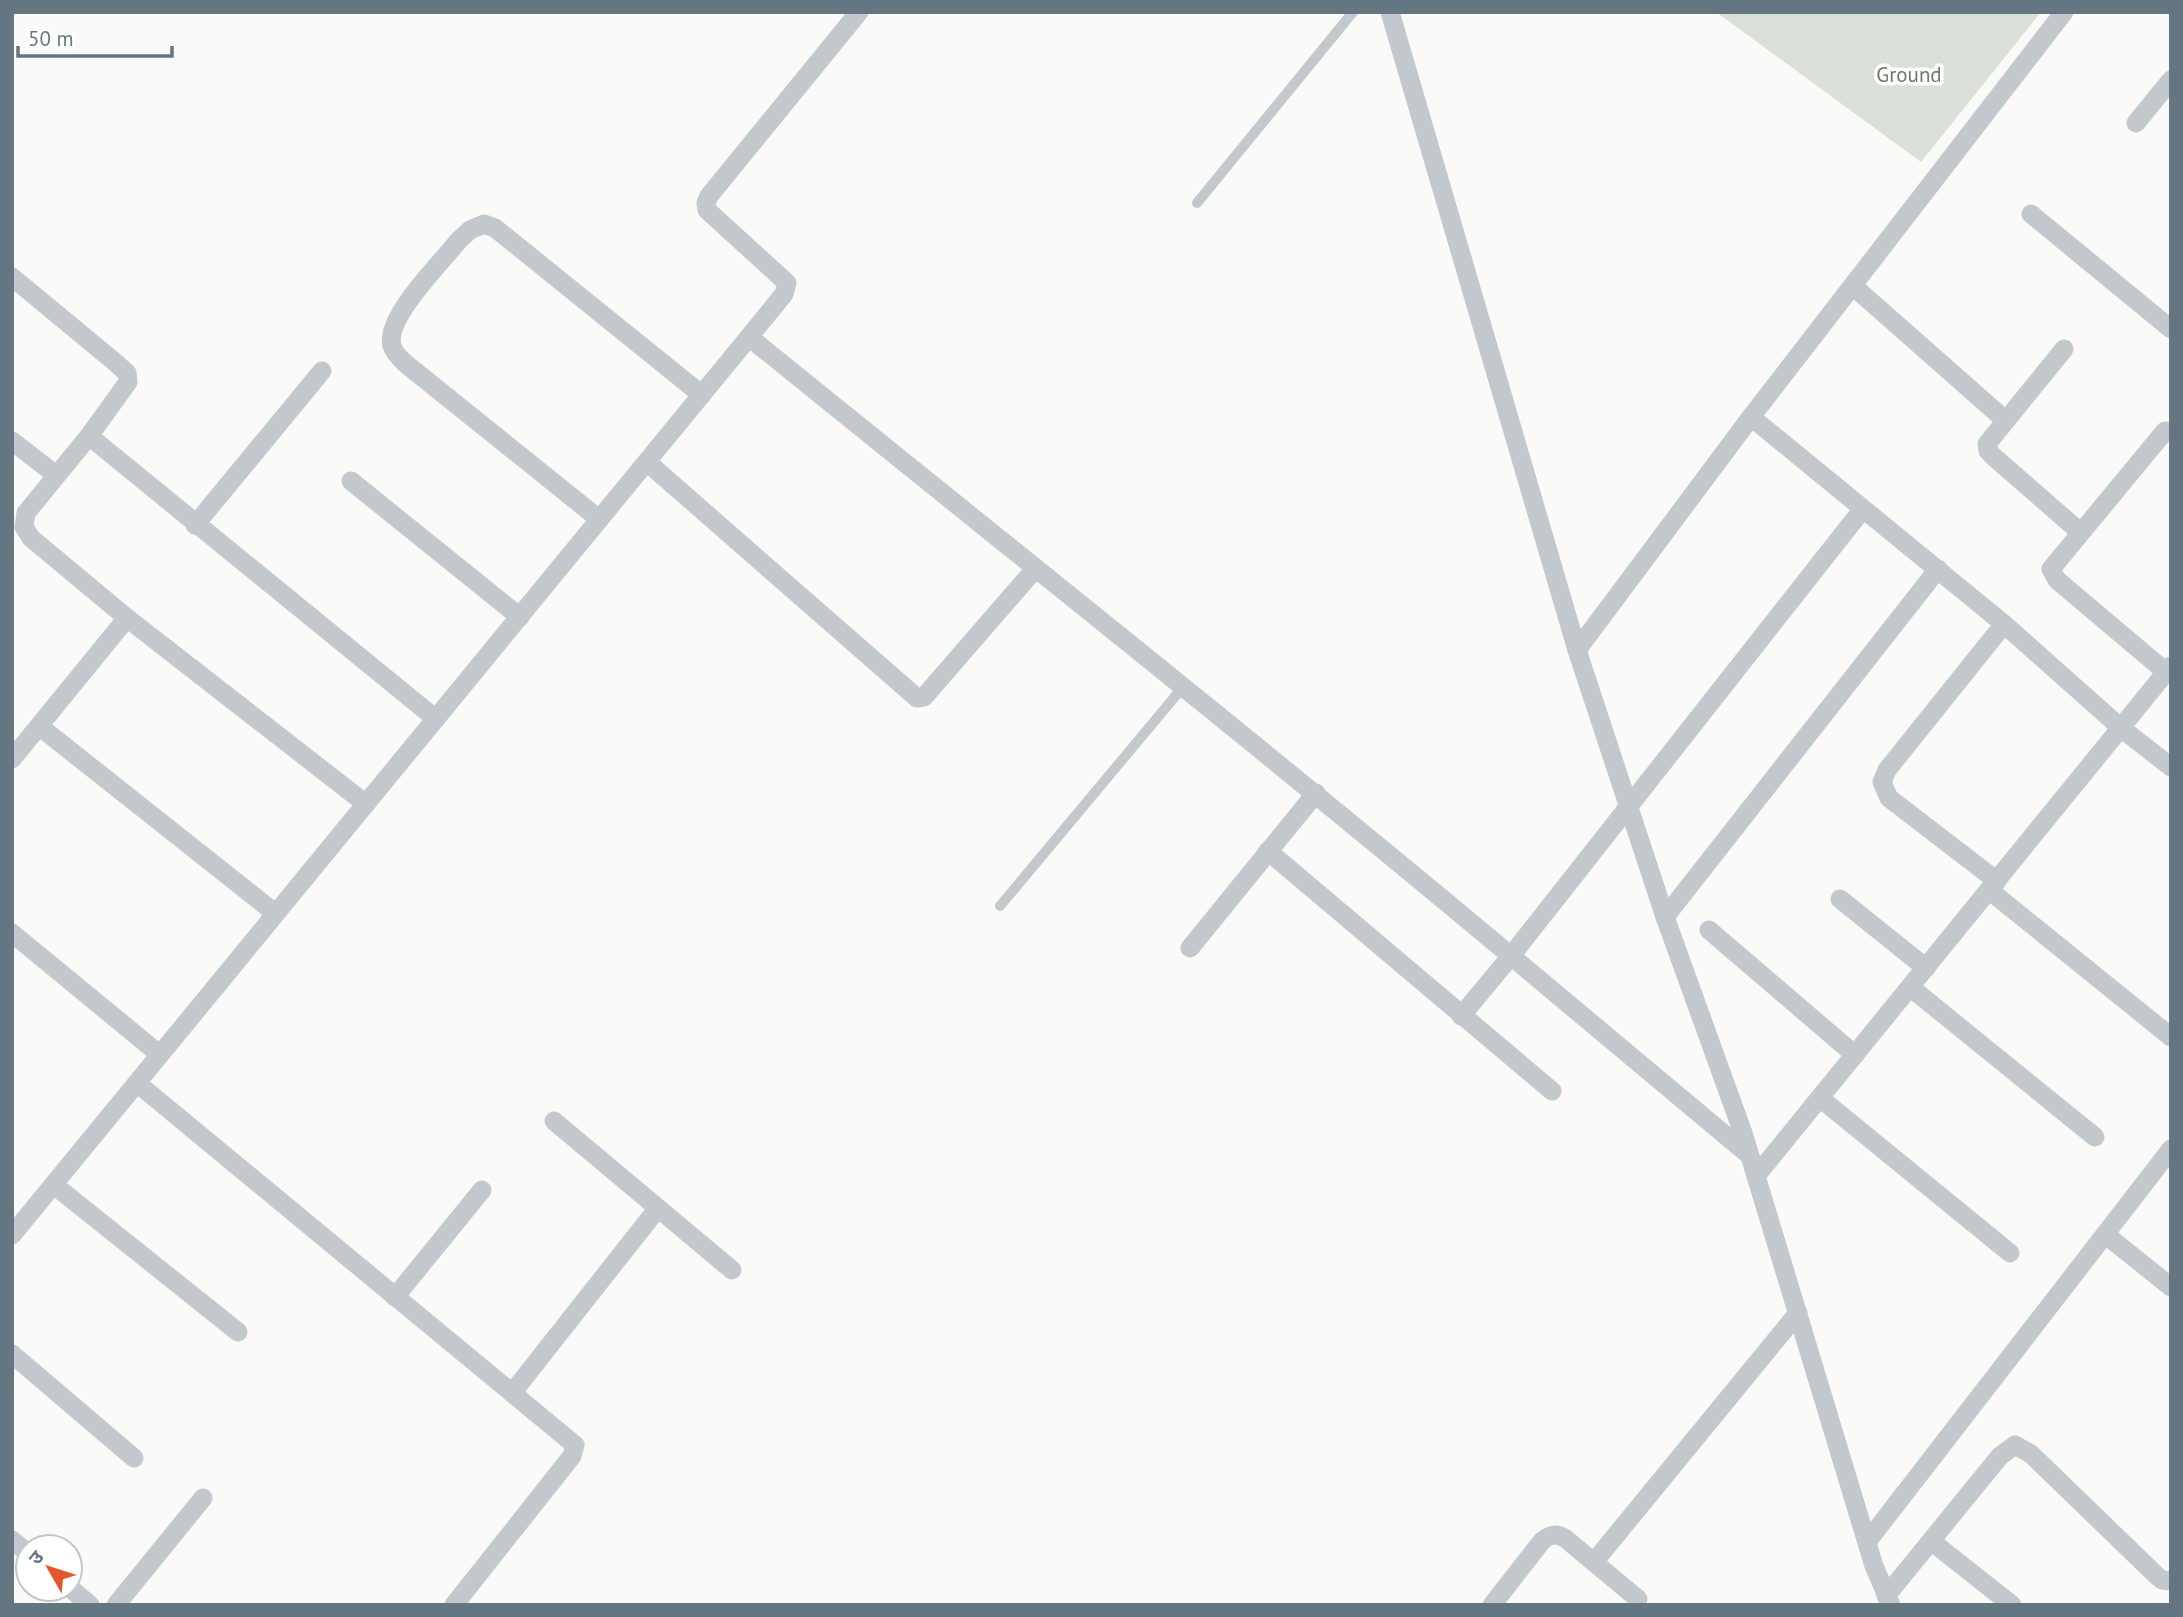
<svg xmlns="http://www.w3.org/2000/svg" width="2183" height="1617" viewBox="0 0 2183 1617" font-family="'PT Sans','Noto Sans Devanagari',sans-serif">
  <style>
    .green { fill: #dadfd7 }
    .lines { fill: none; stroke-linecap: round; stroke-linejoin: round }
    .service { stroke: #c3c8cc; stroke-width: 10 }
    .minor { stroke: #c3c8cc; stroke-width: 19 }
    .labels { text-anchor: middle; stroke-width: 7; stroke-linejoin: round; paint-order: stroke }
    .park-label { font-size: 21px; fill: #687a64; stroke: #fff }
  </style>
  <rect width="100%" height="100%" fill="#fafaf8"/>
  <!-- green -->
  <path class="green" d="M1716 12H2041L1921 162Z"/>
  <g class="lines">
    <!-- service -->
    <g class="service">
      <path d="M1197 203 1353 12"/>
      <path d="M1000 906 1183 687"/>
    </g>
    <!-- minor -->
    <g class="minor">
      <path d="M1390 12 1577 650 1665 917 1743 1133 1874 1566 1891 1605"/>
      <path d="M2136 123 2171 80"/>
      <path d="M2031 214 2171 329"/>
      <path d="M12 277 116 363 127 373 128 382 89 436 26 513 24 527 31 538 127 618 366 804"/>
      <path d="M1853 286 2005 420"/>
      <path d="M749 337 784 294 787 283 707 210 706 203 709 196 859 12"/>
      <path d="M2064 349 1987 444 1988 451 1994 457 2080 532"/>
      <path d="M1751 417 2064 12"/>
      <path d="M2165 431 2051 569 2057 580 2166 672"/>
      <path d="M89 436 436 719"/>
      <path d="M12 441 56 475"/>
      <path d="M647 462 917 698 924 697 1035 569"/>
      <path d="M351 481 520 617"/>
      <path d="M599 519 406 364C401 359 394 353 392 346 384 318 442 262 459 240L470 230 484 224 495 228 702 395"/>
      <path d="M195 525 322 371"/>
      <path d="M1577 650 1751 417 2004 624"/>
      <path d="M39 726 275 913"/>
      <path d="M12 759 127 618"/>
      <path d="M1268 851 1552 1091"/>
      <path d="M1997 881 1889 798 1882 782 1887 770 2004 624 2121 728 2171 767"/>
      <path d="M1989 890 2171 1037"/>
      <path d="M1840 899 1926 968"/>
      <path d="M1665 917 1938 569"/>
      <path d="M1709 930 1855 1055"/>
      <path d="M12 933 159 1054"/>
      <path d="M1190 948 1316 793"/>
      <path d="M1910 987 2095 1137"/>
      <path d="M137 1083 575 1445 572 1456 454 1605"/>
      <path d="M1820 1098 2010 1253"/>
      <path d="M554 1121 732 1270"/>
      <path d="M1749 1155 1511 956 1862 510"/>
      <path d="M1756 1176 2171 666"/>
      <path d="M54 1185 238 1332"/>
      <path d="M12 1235 749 337C1003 543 1260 746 1511 956L1461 1016"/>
      <path d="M2106 1235 2171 1287"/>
      <path d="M395 1297 482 1190"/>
      <path d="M12 1354 134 1458"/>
      <path d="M512 1393 658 1208"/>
      <path d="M12 1540 28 1553"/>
      <path d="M1931 1541 2012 1605"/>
      <path d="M1867 1542 2171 1149"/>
      <path d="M1594 1562 1798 1313"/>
      <path d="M70 1588 90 1605"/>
      <path d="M1886 1596 2000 1456 2015 1445 2031 1454 2156 1575 2162 1580 2171 1581"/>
      <path d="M116 1605 203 1498"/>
      <path d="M1492 1605 1542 1541C1551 1534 1556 1533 1566 1539L1638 1599"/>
    </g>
  </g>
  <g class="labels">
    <!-- park labels -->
    <g class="park-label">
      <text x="1909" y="82">Ground</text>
    </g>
  </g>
  <!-- border -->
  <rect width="2183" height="1617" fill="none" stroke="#657683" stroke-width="28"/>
  <!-- north arrow -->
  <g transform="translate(49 1568) rotate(309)"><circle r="33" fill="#ffffff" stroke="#c1c8cd" stroke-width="2"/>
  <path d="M0-5L12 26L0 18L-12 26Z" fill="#e4572e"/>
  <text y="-10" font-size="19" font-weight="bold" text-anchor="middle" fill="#657683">उ</text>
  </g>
  <!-- scale -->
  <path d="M18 46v10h154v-10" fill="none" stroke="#657683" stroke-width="3.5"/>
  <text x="28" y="46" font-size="21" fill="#657683" stroke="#ffffff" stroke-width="5" paint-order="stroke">50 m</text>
</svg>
